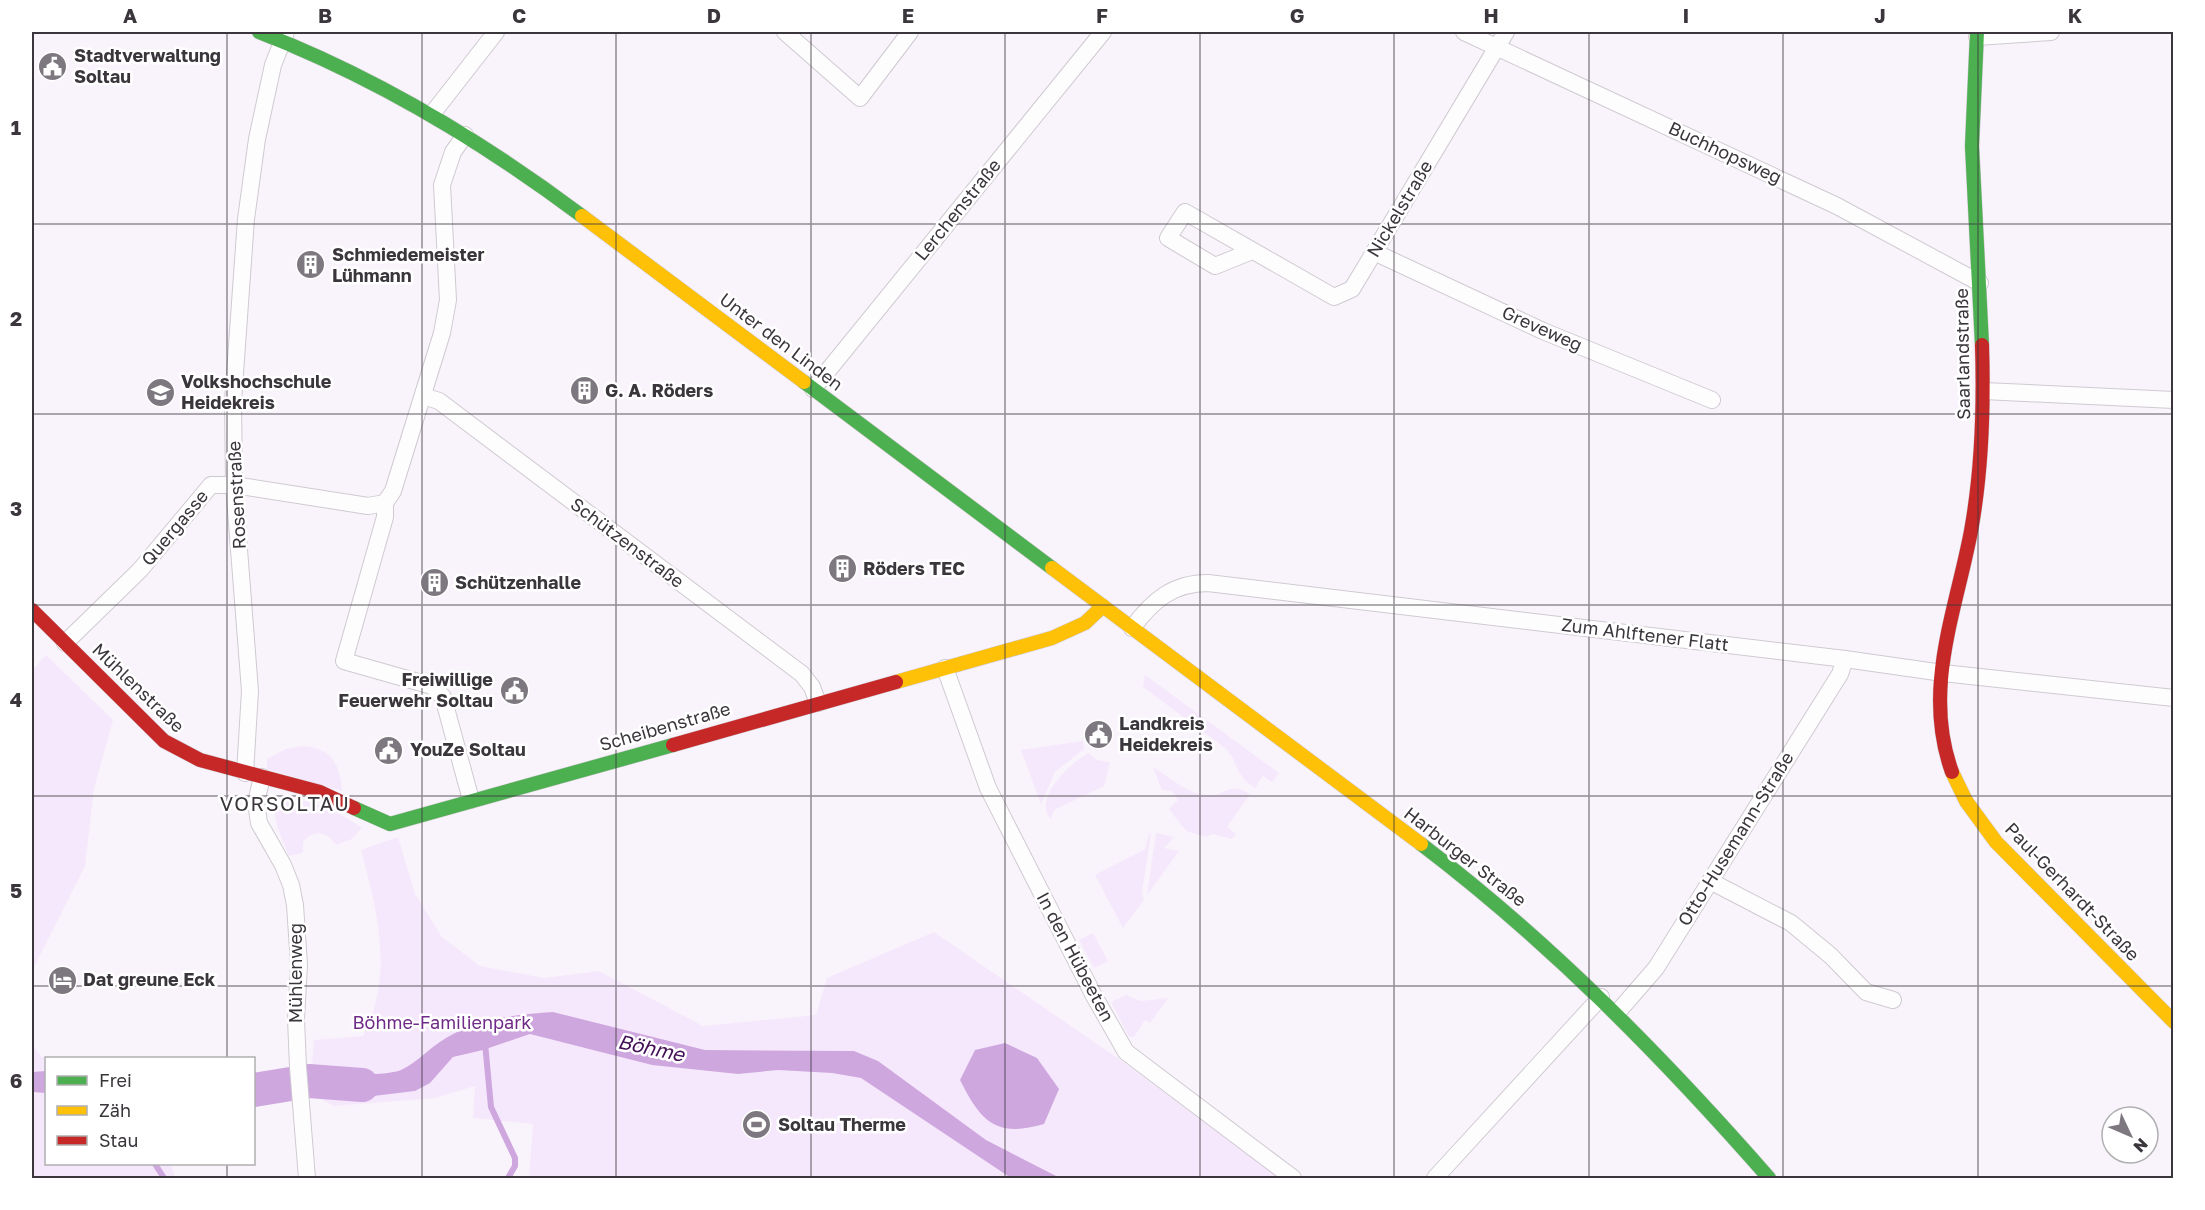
<svg xmlns="http://www.w3.org/2000/svg" width="2205" height="1210" viewBox="0 0 2205 1210" font-family="'Golos Text',sans-serif">
  <style>
    .green { fill: #f6e8fc }
    .water { fill: #cfa7df }
    .lines { fill: none; stroke-linecap: round; stroke-linejoin: round }
    .stream { stroke: #cfa7df; stroke-width: 6 }
    .river { stroke: #cfa7df; stroke-width: 34 }
    .street-casing { stroke: #cfcad1; stroke-width: 18 }
    .fast-casing { stroke: #cfcad1; stroke-width: 15 }
    .slow-casing { stroke: #cfcad1; stroke-width: 15 }
    .jam-casing { stroke: #cfcad1; stroke-width: 15 }
    .street { stroke: #fefdfe; stroke-width: 16 }
    .fast { stroke: #4caf50; stroke-width: 14 }
    .slow { stroke: #ffc107; stroke-width: 14 }
    .jam { stroke: #c62828; stroke-width: 14 }
    .grid { fill: none; stroke: #3a363c; stroke-width: 1.5; stroke-opacity: 0.55 }
    .labels { text-anchor: middle; stroke-width: 5; stroke-linejoin: round; paint-order: stroke }
    .poi-label { font-size: 18px; font-weight: bold; fill: #3a363c; stroke: #fff; text-anchor: start }
    .street-label { font-size: 18px; fill: #3a363c; stroke: #fff }
    .park-label { font-size: 18px; fill: #6f2b87; stroke: #fff }
    .neighbourhood-label { font-size: 20px; letter-spacing: 1.5px; fill: #3a363c; stroke: #fff }
    .water-label { font-size: 20px; font-style: italic; fill: #430f55; stroke: #fff }
    .neatline { fill: none; stroke: #3a363c; stroke-width: 2 }
    .grid-label { font-size: 20px; text-anchor: middle; font-weight: bold; fill: #3a363c }
  </style>
  <rect width="100%" height="100%" fill="#f9f4fb"/>
  <!-- green -->
  <g class="green">
    <path d="M46 655 113 720 94 789 85 866 32 971V671Z"/>
    <path d="M1145 675 1279 773 1272 782 1263 776 1255 788C1233 774 1241 765 1225 748L1143 687Z"/>
    <path d="M1083 741 1084 749 1055 772 1041 804 1021 750Z"/>
    <path d="M301 746C330 747 340 763 342 791L267 769V759L286 749Z"/>
    <path d="M1088 753 1097 760 1110 762 1104 786 1054 810 1051 819C1031 799 1072 762 1088 753Z"/>
    <path d="M1153 767C1169 777 1188 794 1207 795 1227 797 1228 780 1250 794L1227 827 1236 834 1232 839 1213 834 1206 837 1186 831 1169 809 1178 800 1172 791 1162 790Z"/>
    <path d="M283 797C313 800 338 811 362 828L352 839 336 845C327 831 313 829 303 842V853L289 856C283 839 268 815 279 798Z"/>
    <path d="M1151 833 1142 893 1144 900 1123 928 1095 875 1145 849 1149 834Z"/>
    <path d="M1156 833 1174 837 1164 848 1179 851 1147 895Z"/>
    <path d="M398 837 415 894 442 937 480 966 544 978 599 971 703 1026 816 1015 827 978 934 932 1119 1059 1279 1178H529L533 1124 473 1118 475 1086 435 1098 334 1106 317 1097 254 1100V1079L312 1064 314 1040 363 1036C367 1026 373 1016 375 1005 389 953 374 900 361 850Z"/>
    <path d="M1093 933 1108 961 1094 968 1079 940Z"/>
    <path d="M1126 995 1141 1001 1168 998 1150 1023 1145 1020 1134 1037H1129L1111 1002Z"/>
    <path d="M32 1045 42 1057 56 1058H46V1164H171L175 1178H32Z"/>
  </g>
  <!-- water -->
  <g class="water">
    <path d="M553 1012 705 1050 854 1051 878 1061 986 1140 1060 1178H1011L861 1078 832 1073 778 1070 738 1074 652 1065 530 1034 483 1050 453 1057 430 1083 415 1091 365 1097 317 1093 314 1072C333 1074 384 1077 401 1070 418 1062 430 1047 446 1038 477 1019 518 1014 553 1012Z"/>
    <path d="M1005 1043 1037 1058 1059 1089 1044 1124C996 1138 981 1122 960 1080L975 1050Z"/>
    <path d="M46 1071V1093L32 1092V1072Z"/>
    <path d="M274 1072 280 1099 254 1106V1076Z"/>
  </g>
  <g class="lines">
    <!-- stream -->
    <g class="stream">
      <path d="M485 1043 491 1107 515 1158V1166L508 1178"/>
      <path d="M155 1164 164 1178"/>
    </g>
    <!-- river -->
    <path class="river" d="M254 1090 309 1081 362 1085"/>
    <defs>
      <g id="street">
        <path d="M785 32 860 98 910 32"/>
        <path d="M1464 32 1837 206 1980 283"/>
        <path d="M1977 37 2051 32"/>
        <path d="M432 114 496 32"/>
        <path d="M465 135 453 152 442 185 448 300 442 333 393 491 385 503V517L344 661 432 686 443 697 471 800"/>
        <path d="M1252 251 1215 266 1168 238 1185 212 1334 297 1352 289 1506 32"/>
        <path d="M1374 252 1543 331 1712 400"/>
        <path d="M813 389 1103 32"/>
        <path d="M1984 391 2174 400"/>
        <path d="M423 396 439 401 802 674 812 687 818 703"/>
        <path d="M1132 628C1153 600 1173 583 1208 583L1845 659 1943 673 2174 698"/>
        <path d="M65 643 140 570 211 485H234L368 506 385 503"/>
        <path d="M945 668 988 788 1094 996 1126 1052 1293 1178"/>
        <path d="M245 773 250 691 234 485 233 401 246 219 257 139 273 65 286 32"/>
        <path d="M262 777 256 802 259 823 283 865 291 885 295 905 299 965 296 1019 298 1067 307 1178"/>
        <path d="M1710 881 1791 923 1831 956 1866 992 1893 1000"/>
        <path d="M1617 1013 1656 968 1840 674 1845 659"/>
        <path d="M1435 1178 1601 997"/>
      </g>
      <g id="fast">
        <path d="M259 32C375 77 482 141 582 216"/>
        <path d="M1977 32 1972 146 1982 345"/>
        <path d="M804 382 1052 568"/>
        <path d="M354 808 390 824 673 745"/>
        <path d="M1421 844C1550 942 1662 1056 1769 1178"/>
      </g>
      <g id="slow">
        <path d="M582 216 804 382"/>
        <path d="M1052 568 1421 844"/>
        <path d="M896 682 1052 638 1085 623 1103 606"/>
        <path d="M1952 772 1966 801 1996 842 2174 1022"/>
      </g>
      <g id="jam">
        <path d="M32 610 164 741 200 760 320 792 354 808"/>
        <path d="M673 745 896 682"/>
        <path d="M1952 772C1922 690 1956 611 1971 531 1982 470 1984 407 1982 345"/>
      </g>
    </defs>
    <!-- street casing -->
    <use href="#street" class="street-casing"/>
    <!-- fast casing -->
    <use href="#fast" class="fast-casing"/>
    <!-- slow casing -->
    <use href="#slow" class="slow-casing"/>
    <!-- jam casing -->
    <use href="#jam" class="jam-casing"/>
    <!-- street -->
    <use href="#street" class="street"/>
    <!-- fast -->
    <use href="#fast" class="fast"/>
    <!-- slow -->
    <use href="#slow" class="slow"/>
    <!-- jam -->
    <use href="#jam" class="jam"/>
  </g>
  <!-- grid -->
  <path class="grid" d="M227 32V1058M422 32V1178M616 32V1178M811 32V1178M1005 32V1178M1200 32V1178M1394 32V1178M1589 32V1178M1783 32V1178M1978 32V1178M32 224H2174M32 414H2174M32 605H2174M32 796H2174M32 986H2174M227 1164V1178"/>
  <!-- icons -->
  <defs>
    <symbol id="civic-disc" viewBox="-11 -11 22 22"><circle r="9.5" fill="#7d787f" stroke="#fff"/><path d="M-.6-6.5H3V-4.5H.6V-3L4-1V1h2V6H-6V1h2V-1L-.6-3ZM-1.2 2.5V6h2.4V2.5Z" fill="#fff"/></symbol>
    <symbol id="building-disc" viewBox="-11 -11 22 22"><circle r="9.5" fill="#7d787f" stroke="#fff"/><path d="M-4-6H4V6H1V3H-1V6H-4ZM-2.5-4.3h1.7v1.8h-1.7ZM.8-4.3h1.7v1.8H.8ZM-2.5-1h1.7V.8h-1.7ZM.8-1h1.7V.8H.8Z" fill="#fff"/></symbol>
    <symbol id="university-disc" viewBox="-11 -11 22 22"><circle r="9.5" fill="#7d787f" stroke="#fff"/><path d="M0-5L7-2L0 1L-7-2ZM-4 1L0 2.5L4 1V4Q0 6-4 4Z" fill="#fff"/></symbol>
    <symbol id="hotel-disc" viewBox="-11 -11 22 22"><circle r="9.5" fill="#7d787f" stroke="#fff"/><path d="M-6-4.5h1.5V1H6V5H4.5V3h-9V5H-6ZM-4 0a1.8 1.8 0 1 1 3.6 0ZM.5 0V-2.5h3Q6-2.5 6 0Z" fill="#fff"/></symbol>
    <symbol id="stadium-disc" viewBox="-11 -11 22 22"><circle r="9.5" fill="#7d787f" stroke="#fff"/><path d="M0-5a6.5 5 0 1 0 0 10a6.5 5 0 1 0 0-10ZM-3.5-1.8h7v3.6h-7Z" fill="#fff"/></symbol>
  </defs>
  <g fill-rule="evenodd">
    <use href="#civic-disc" x="36" y="50" width="33" height="33"/>
    <use href="#building-disc" x="294" y="248" width="33" height="33"/>
    <use href="#building-disc" x="568" y="374" width="33" height="33"/>
    <use href="#university-disc" x="144" y="376" width="33" height="33"/>
    <use href="#building-disc" x="826" y="552" width="33" height="33"/>
    <use href="#building-disc" x="418" y="566" width="33" height="33"/>
    <use href="#civic-disc" x="498" y="674" width="33" height="33"/>
    <use href="#civic-disc" x="1082" y="718" width="33" height="33"/>
    <use href="#civic-disc" x="372" y="734" width="33" height="33"/>
    <use href="#hotel-disc" x="46" y="964" width="33" height="33"/>
    <use href="#stadium-disc" x="740" y="1108" width="33" height="33"/>
  </g>
  <g class="labels">
    <!-- poi labels -->
    <g class="poi-label">
      <text x="74" y="62">Stadtverwaltung<tspan x="74" dy="21">Soltau</tspan></text>
      <text x="332" y="261">Schmiedemeister<tspan x="332" dy="21">Lühmann</tspan></text>
      <text x="181" y="388">Volkshochschule<tspan x="181" dy="21">Heidekreis</tspan></text>
      <text x="605" y="397">G. A. Röders</text>
      <text x="863" y="575">Röders TEC</text>
      <text x="455" y="589">Schützenhalle</text>
      <text x="493" y="686" text-anchor="end">Freiwillige<tspan x="493" dy="21">Feuerwehr Soltau</tspan></text>
      <text x="1119" y="730">Landkreis<tspan x="1119" dy="21">Heidekreis</tspan></text>
      <text x="410" y="756">YouZe Soltau</text>
      <text x="83" y="986">Dat greune Eck</text>
      <text x="778" y="1131">Soltau Therme</text>
    </g>
    <!-- street labels -->
    <g class="street-label">
      <text transform="translate(1725 153) rotate(25)" y="6">Buchhopsweg</text>
      <text transform="translate(1400 209) rotate(-59)" y="6">Nickelstraße</text>
      <text transform="translate(958 210) rotate(-51)" y="6">Lerchenstraße</text>
      <text transform="translate(1542 329) rotate(24)" y="6">Greveweg</text>
      <text transform="translate(781 342) rotate(37)" y="6">Unter den Linden</text>
      <text transform="translate(1963 354) rotate(-91)" y="6">Saarlandstraße</text>
      <text transform="translate(237 495) rotate(-93)" y="6">Rosenstraße</text>
      <text transform="translate(175 528) rotate(-50)" y="6">Quergasse</text>
      <text transform="translate(627 543) rotate(37)" y="6">Schützenstraße</text>
      <text transform="translate(1645 635) rotate(7)" y="6">Zum Ahlftener Flatt</text>
      <text transform="translate(138 688) rotate(44)" y="6">Mühlenstraße</text>
      <text transform="translate(665 727) rotate(-16)" y="6">Scheibenstraße</text>
      <text transform="translate(1736 839) rotate(-58)" y="6">Otto-Husemann-Straße</text>
      <text transform="translate(1465 857) rotate(38)" y="6">Harburger Straße</text>
      <text transform="translate(2072 892) rotate(46)" y="6">Paul-Gerhardt-Straße</text>
      <text transform="translate(1075 957) rotate(62)" y="6">In den Hübeeten</text>
      <text transform="translate(296 973) rotate(-90)" y="6">Mühlenweg</text>
    </g>
    <!-- park labels -->
    <g class="park-label">
      <text x="442" y="1029">Böhme-Familienpark</text>
    </g>
    <!-- neighbourhood labels -->
    <g class="neighbourhood-label">
      <text x="285" y="811">VORSOLTAU</text>
    </g>
    <!-- water labels -->
    <g class="water-label">
      <text transform="translate(651 1048) rotate(12)" y="7">Böhme</text>
    </g>
  </g>
  <!-- border -->
  <rect width="2205" height="1210" fill="none" stroke="#ffffff" stroke-width="66"/>
  <!-- legend -->
  <rect x="45" y="1057" width="210" height="108" fill="#ffffff" stroke="#b0afb1" stroke-width="1.5"/>
  <rect x="57" y="1076" width="30" height="9" fill="#4caf50" stroke="#b0afb1" stroke-width="1.5"/>
  <text x="99" y="1087" font-size="18" fill="#3a363c">Frei</text>
  <rect x="57" y="1106" width="30" height="9" fill="#ffc107" stroke="#b0afb1" stroke-width="1.5"/>
  <text x="99" y="1117" font-size="18" fill="#3a363c">Zäh</text>
  <rect x="57" y="1136" width="30" height="9" fill="#c62828" stroke="#b0afb1" stroke-width="1.5"/>
  <text x="99" y="1147" font-size="18" fill="#3a363c">Stau</text>
  <!-- north arrow -->
  <g transform="translate(2130 1135) rotate(134)"><circle r="28" fill="#ffffff" stroke="#b0afb1" stroke-width="1.5"/>
  <path d="M0-4.5L10 22L0 15L-10 22Z" fill="#7d787f"/>
  <text y="-9" font-size="16" font-weight="bold" text-anchor="middle" fill="#3a363c">N</text>
  </g>
  <rect x="33" y="33" width="2139" height="1144" class="neatline"/>
  <g class="grid-label">
    <text x="130" y="23">A</text>
    <text x="325" y="23">B</text>
    <text x="519" y="23">C</text>
    <text x="714" y="23">D</text>
    <text x="908" y="23">E</text>
    <text x="1102" y="23">F</text>
    <text x="1297" y="23">G</text>
    <text x="1491" y="23">H</text>
    <text x="1686" y="23">I</text>
    <text x="1880" y="23">J</text>
    <text x="2075" y="23">K</text>
    <text x="16" y="135">1</text>
    <text x="16" y="326">2</text>
    <text x="16" y="516">3</text>
    <text x="16" y="707">4</text>
    <text x="16" y="898">5</text>
    <text x="16" y="1088">6</text>
  </g>
</svg>
